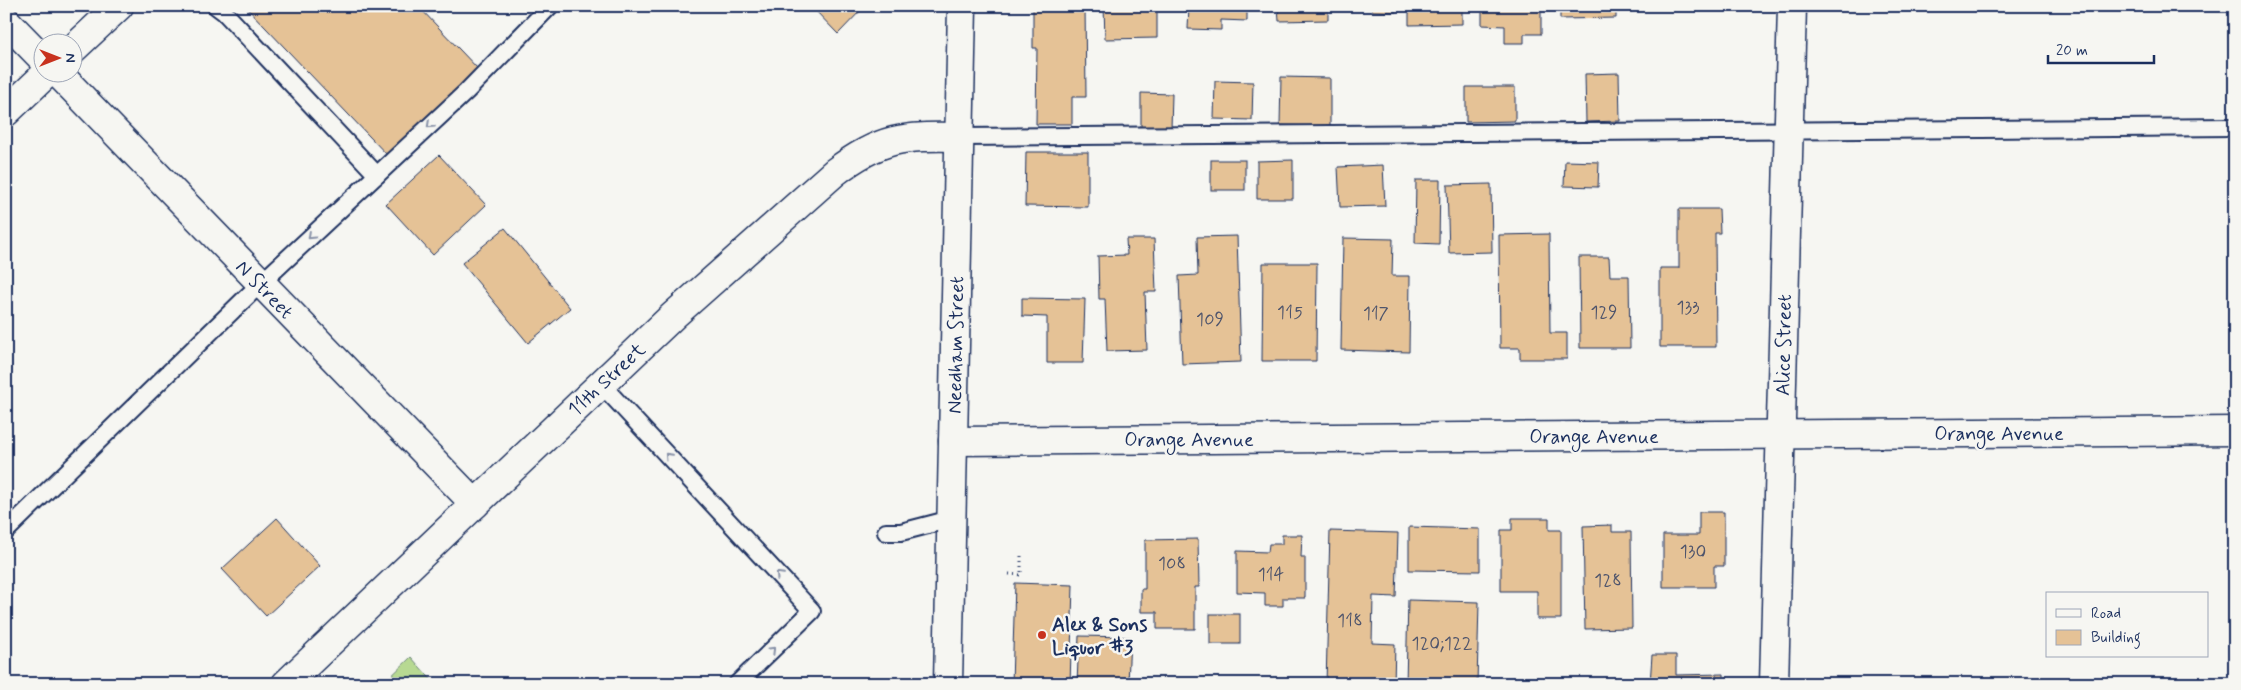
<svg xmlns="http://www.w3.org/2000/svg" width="2241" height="690" viewBox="0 0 2241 690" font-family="Mynerve,sans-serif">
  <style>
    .green { fill: #b7d992; stroke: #698478 }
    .building { fill: #e5c296; stroke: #1b2f5e }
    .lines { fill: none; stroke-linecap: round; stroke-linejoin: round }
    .lane-casing { stroke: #1b2f5e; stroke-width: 20 }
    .street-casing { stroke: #1b2f5e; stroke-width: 31 }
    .secondary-casing { stroke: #1b2f5e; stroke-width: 31 }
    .primary-casing { stroke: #1b2f5e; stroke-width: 31 }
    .path { stroke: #1b2f5e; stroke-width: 3; stroke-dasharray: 1 4; stroke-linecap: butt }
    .lane { stroke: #f6f6f2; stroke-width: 16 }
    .street { stroke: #f6f6f2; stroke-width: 28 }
    .secondary { stroke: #f6f6f2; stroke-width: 28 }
    .primary { stroke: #f6f6f2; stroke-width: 28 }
    .oneway { stroke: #8892a8 }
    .poi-dot { fill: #c8321e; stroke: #f6f6f2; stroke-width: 2 }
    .labels { text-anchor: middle; stroke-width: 5; stroke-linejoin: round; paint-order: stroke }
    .number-label { font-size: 18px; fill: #4e546c }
    .street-label { font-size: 20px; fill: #1b2f5e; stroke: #f6f6f2 }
    .poi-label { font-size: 20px; font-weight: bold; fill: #1b2f5e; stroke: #f6f6f2; text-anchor: start }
  </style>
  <rect width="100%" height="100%" fill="#f6f6f2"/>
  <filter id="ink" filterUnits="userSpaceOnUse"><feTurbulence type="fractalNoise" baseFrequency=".02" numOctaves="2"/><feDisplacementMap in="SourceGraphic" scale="10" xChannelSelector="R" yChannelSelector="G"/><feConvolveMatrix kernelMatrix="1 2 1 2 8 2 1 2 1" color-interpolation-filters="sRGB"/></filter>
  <g filter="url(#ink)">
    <!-- green -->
    <path class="green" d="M411 657 435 684H383Z"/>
    <!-- building -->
    <g class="building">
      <path d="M245 6H418L480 71 390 158Z"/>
      <path d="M811 6H865L838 34Z"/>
      <path d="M1033 6H1085L1086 97H1072V124H1036L1037 48H1033Z"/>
      <path d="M1104 6H1157V38L1105 39Z"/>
      <path d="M1189 6H1247V21L1221 20V30L1188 29Z"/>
      <path d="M1278 6H1328V20L1279 21Z"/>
      <path d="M1372 6H1396V12L1372 11Z"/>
      <path d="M1409 6H1462V24L1409 25Z"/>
      <path d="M1482 6H1541V34H1524V43H1505V26L1482 25Z"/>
      <path d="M1560 6H1616V18L1560 19Z"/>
      <path d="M1668 6H1717V9L1668 8Z"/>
      <path d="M1619 73 1620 121 1586 122 1585 74Z"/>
      <path d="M1281 77 1330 78V126L1280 125Z"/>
      <path d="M1215 81 1253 82 1252 120 1214 119Z"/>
      <path d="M1466 87H1515V121L1466 122Z"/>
      <path d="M1141 93 1172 94 1171 129 1141 128Z"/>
      <path d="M1026 152H1088V207L1025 206Z"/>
      <path d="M439 155 486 205 433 255 386 204Z"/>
      <rect x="1211" y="160" width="34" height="30"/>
      <path d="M1293 160V199H1257V161Z"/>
      <path d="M1565 161 1599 162 1598 187 1564 186Z"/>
      <path d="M1383 165 1385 206 1340 207 1338 167Z"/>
      <path d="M1416 180H1440L1439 244 1415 243Z"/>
      <path d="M1491 184 1492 252 1449 253 1447 185Z"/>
      <path d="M1679 209H1719L1720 233H1715L1716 347H1660V268H1679Z"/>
      <path d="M505 228 570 308 528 343 462 263Z"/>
      <path d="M1549 234 1550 333H1567V359H1520V348H1500L1499 235Z"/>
      <path d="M1237 236 1241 362 1182 364 1179 276 1198 275 1197 237Z"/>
      <path d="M1343 238 1393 239 1392 276H1410L1409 352 1341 350Z"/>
      <path d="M1126 239H1154L1156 292H1145L1147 350 1107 351 1105 299H1099L1098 256 1127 255Z"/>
      <path d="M1579 257H1609L1610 276H1629L1630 348H1580Z"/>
      <path d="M1263 263H1317L1316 361H1262Z"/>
      <path d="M1022 298 1085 299 1083 363H1047V317L1022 316Z"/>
      <path d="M1699 512H1724V566H1714V587H1663V535H1699Z"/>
      <path d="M277 518 320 566 266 616 222 569Z"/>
      <path d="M1512 518H1549V530H1561V619H1537V591H1501V530H1512Z"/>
      <path d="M1612 525V532H1631L1632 628 1585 629 1583 526Z"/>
      <path d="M1409 527 1480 529V571L1409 570Z"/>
      <path d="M1330 531 1398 533 1396 597 1373 596 1372 643 1395 644 1394 684H1326Z"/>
      <path d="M1282 535H1302L1301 557H1305V598H1283V606H1265V593L1237 592V551L1268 552 1269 544H1282Z"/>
      <path d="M1198 539 1199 587H1195V629H1157V612H1141V589H1145V540Z"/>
      <path d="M1015 583 1073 585 1070 684H1012Z"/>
      <path d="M1408 600 1479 602 1477 684H1406Z"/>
      <rect x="1210" y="614" width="30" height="30"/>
      <path d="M1079 636 1130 637 1128 684H1077Z"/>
      <path d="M1652 655H1676V675L1724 674V684H1650Z"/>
      <rect x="1264" y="682" width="51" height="2"/>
    </g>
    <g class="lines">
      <defs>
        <g id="lane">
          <path d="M216 6 224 12 377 175"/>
          <path d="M959 137 2235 127"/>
          <path d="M601 384 812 611 737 684"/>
          <path d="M6 531 260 284 466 92 550 6"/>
          <path d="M886 532H901L951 519"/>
        </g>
        <g id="street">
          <path d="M72 50 119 6"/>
          <path d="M6 112 48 72"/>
          <path d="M953 441 2235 431"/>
          <path d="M286 684 475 504"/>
          <path d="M1774 684 1792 6"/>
        </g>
        <g id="secondary">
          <path d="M6 21 42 58"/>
          <path d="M57 72 475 504 674 315 835 172C881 137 903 136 959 137"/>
        </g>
        <path id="primary" d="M948 684 962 6"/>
      </defs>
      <!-- lane casing -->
      <use href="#lane" class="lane-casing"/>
      <!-- street casing -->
      <use href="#street" class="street-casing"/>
      <!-- secondary casing -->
      <use href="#secondary" class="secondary-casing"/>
      <!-- primary casing -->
      <use href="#primary" class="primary-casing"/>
      <!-- path -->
      <path class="path" d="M1009 574 1021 575V552"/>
      <!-- lane -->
      <use href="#lane" class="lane"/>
      <!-- street -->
      <use href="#street" class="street"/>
      <!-- secondary -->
      <use href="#secondary" class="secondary"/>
      <!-- primary -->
      <use href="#primary" class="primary"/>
    </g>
    <!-- one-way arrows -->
    <defs><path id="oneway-chevron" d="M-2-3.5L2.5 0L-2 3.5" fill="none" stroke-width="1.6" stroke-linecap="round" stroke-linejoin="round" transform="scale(1.25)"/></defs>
    <g class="oneway">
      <use href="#oneway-chevron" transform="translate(430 125) rotate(137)"/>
      <use href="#oneway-chevron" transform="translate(311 236) rotate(137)"/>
      <use href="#oneway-chevron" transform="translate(668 456) rotate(-133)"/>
      <use href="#oneway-chevron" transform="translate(779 575) rotate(-133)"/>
      <use href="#oneway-chevron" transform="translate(772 650) rotate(-45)"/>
    </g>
  </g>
  <!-- markers -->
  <circle class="poi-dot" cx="1042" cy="635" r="5"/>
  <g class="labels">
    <!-- number labels -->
    <g class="number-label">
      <text x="1688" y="313">133</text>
      <text x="1290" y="318">115</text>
      <text x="1604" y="318">129</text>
      <text x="1376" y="319">117</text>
      <text x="1210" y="325">109</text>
      <text x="1693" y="557">130</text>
      <text x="1172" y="569">108</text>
      <text x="1271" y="580">114</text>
      <text x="1608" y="586">128</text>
      <text x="1350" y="626">118</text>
      <text x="1442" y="649">120;122</text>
    </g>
    <!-- street labels -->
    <g class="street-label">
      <text transform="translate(265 289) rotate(46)" y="7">N Street</text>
      <text transform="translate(955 345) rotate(-89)" y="7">Needham Street</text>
      <text transform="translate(1783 345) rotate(-89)" y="7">Alice Street</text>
      <text transform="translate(606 379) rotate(-43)" y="7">11th Street</text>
      <text x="1999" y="440">Orange Avenue</text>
      <text x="1594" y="443">Orange Avenue</text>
      <text x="1189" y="446">Orange Avenue</text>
    </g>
    <!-- poi labels -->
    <g class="poi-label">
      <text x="1052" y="631">Alex &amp; Sons<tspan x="1052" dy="23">Liquor #3</tspan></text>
    </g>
  </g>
  <!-- margin -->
  <rect width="2241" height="690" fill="none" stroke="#f6f6f2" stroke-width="25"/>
  <rect x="12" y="12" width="2216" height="665" fill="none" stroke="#1b2f5e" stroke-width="2" filter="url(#ink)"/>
  <!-- legend -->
  <rect x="2046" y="592" width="162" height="65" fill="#f6f6f2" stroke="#9ea6b7"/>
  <rect x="2056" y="609" width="25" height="8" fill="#f6f6f2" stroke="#9ea6b7"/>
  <text x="2091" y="618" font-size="15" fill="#1b2f5e">Road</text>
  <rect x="2056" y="630" width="25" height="15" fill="#e5c296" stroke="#9ea6b7"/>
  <text x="2091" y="642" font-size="15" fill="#1b2f5e">Building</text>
  <!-- north arrow -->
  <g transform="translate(58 58) rotate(90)"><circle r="24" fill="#f6f6f2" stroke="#9ea6b7"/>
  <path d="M0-4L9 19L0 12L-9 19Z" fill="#c8321e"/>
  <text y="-8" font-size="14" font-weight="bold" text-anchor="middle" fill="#1b2f5e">N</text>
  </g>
  <!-- scale -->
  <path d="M2048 55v8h106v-8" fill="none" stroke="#1b2f5e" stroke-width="2.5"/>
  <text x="2056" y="55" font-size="15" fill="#1b2f5e" stroke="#f6f6f2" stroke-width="4" paint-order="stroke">20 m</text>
</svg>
